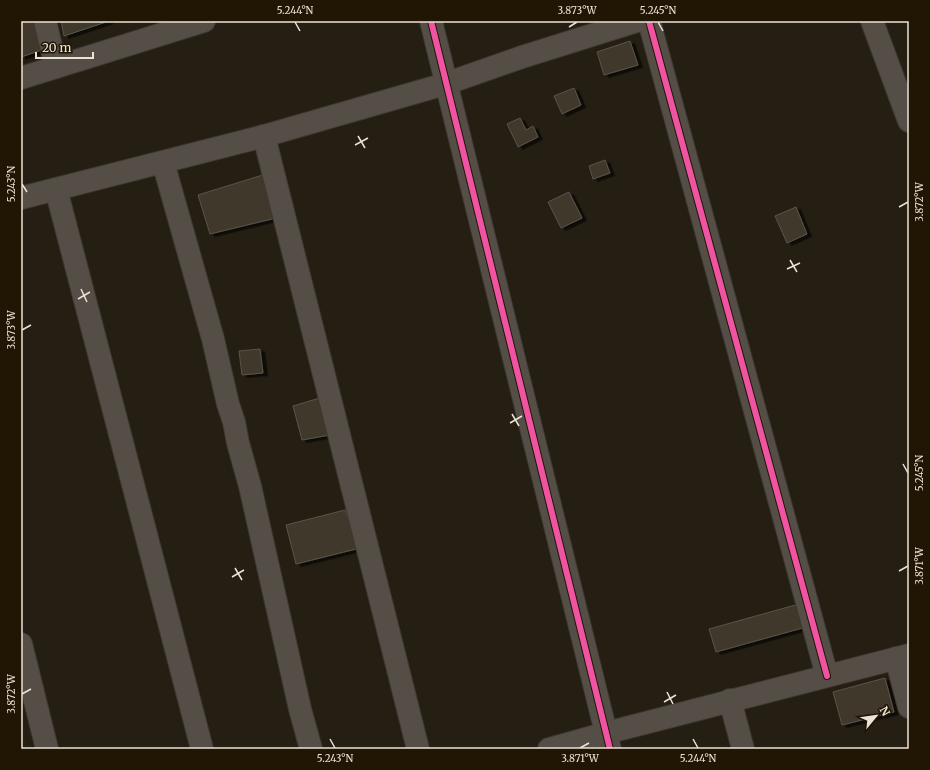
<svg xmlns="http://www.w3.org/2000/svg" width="930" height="770" viewBox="0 0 930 770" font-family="Merriweather,serif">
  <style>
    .building { fill: #40392b; stroke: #59534b; filter: url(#shadow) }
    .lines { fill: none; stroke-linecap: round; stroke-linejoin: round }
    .street-casing { stroke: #3d3831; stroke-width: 24 }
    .street { stroke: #544e47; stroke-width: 22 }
    .cycleway-casing { stroke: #211604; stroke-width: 8 }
    .cycleway { stroke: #f153a3; stroke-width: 6 }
    .ticks { fill: none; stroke: #ebe3d7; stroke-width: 1.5 }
    .neatline { fill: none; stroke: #ebe3d7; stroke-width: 1.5 }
    .ticks-label { font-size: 10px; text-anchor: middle; fill: #ebe3d7 }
  </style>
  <defs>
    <filter id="shadow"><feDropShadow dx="4.5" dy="2.5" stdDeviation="0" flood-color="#0009"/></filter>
  </defs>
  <rect width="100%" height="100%" fill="#241e13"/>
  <!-- building -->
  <g class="building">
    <path d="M21 21H41L48 48 21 57Z"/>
    <path d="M61 21H109L64 36Z"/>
    <path d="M630 41 638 65 604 75 597 52Z"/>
    <path d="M574 88 581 105 562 114 554 96Z"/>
    <path d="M520 118 526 130 533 126 538 137 518 147 507 124Z"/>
    <path d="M605 160 610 173 593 179 589 166Z"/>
    <path d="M266 174 276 218 210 234 198 195Z"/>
    <path d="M569 192 582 218 561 228 548 202Z"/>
    <path d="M796 207 807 234 787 243 775 216Z"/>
    <path d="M260 349 263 373 242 375 239 351Z"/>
    <path d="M323 397 330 435 302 440 293 406Z"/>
    <path d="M345 510 360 548 296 564 286 525Z"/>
    <path d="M799 604 806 627 716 652 709 629Z"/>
    <path d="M885 678 894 712 842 725 833 692Z"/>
  </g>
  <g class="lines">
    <defs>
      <g id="street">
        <path d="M45 21 56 67"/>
        <path d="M431 21 610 749"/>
        <path d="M649 21 827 676"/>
        <path d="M872 21 909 121"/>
        <path d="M21 78 204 21"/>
        <path d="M264 136 418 749"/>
        <path d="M163 162 213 339 228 404 234 422 238 443 250 486 300 709 311 749"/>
        <path d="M56 189 202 749"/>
        <path d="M21 198 264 136 445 84 522 57 637 21"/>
        <path d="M21 644 47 749"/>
        <path d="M896 658 909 707"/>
        <path d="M730 700 743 749"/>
        <path d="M549 749 606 733 909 655"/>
      </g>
    </defs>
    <!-- street casing -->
    <use href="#street" class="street-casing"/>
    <!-- street -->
    <use href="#street" class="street"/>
    <defs>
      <g id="cycleway">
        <path d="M431 21 610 749"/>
        <path d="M649 21 827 676"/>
      </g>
    </defs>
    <!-- cycleway casing -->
    <use href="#cycleway" class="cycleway-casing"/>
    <!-- cycleway -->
    <use href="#cycleway" class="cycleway"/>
  </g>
  <!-- ticks -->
  <path class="ticks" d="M295 22 300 31M658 22 663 31M569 27 577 22M358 136 365 148M355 145 368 138M22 184 27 192M899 207 908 202M790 260 797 272M787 269 800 263M81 289 87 302M78 299 90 292M22 330 31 325M512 414 519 426M510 423 522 416M903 464 908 473M235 568 242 580M899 571 908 566M232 577 244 570M667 692 673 704M22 694 31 689M664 702 676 695M330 739 335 748M693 739 698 748M580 748 589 743"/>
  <!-- border -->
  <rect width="930" height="770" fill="none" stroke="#211604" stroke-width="44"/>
  <!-- north arrow -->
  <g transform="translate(876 716) rotate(61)" stroke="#211604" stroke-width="3" paint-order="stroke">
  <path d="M0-3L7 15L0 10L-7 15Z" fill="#ebe3d7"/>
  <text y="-6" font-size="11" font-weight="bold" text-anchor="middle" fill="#ebe3d7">N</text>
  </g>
  <!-- scale -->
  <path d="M36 52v6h57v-6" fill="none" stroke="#ebe3d7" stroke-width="2"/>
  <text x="42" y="52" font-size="12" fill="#ebe3d7" stroke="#211604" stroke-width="3" paint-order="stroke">20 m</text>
  <rect x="22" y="22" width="886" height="726" class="neatline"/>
  <g class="ticks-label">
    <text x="295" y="14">5.244°N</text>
    <text x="577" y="14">3.873°W</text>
    <text x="658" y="14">5.245°N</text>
    <text transform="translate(11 184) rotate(-90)" y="4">5.243°N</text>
    <text transform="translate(919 202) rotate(-90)" y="4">3.872°W</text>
    <text transform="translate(11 330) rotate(-90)" y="4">3.873°W</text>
    <text transform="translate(919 473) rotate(-90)" y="4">5.245°N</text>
    <text transform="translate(919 566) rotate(-90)" y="4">3.871°W</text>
    <text transform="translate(11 694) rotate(-90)" y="4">3.872°W</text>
    <text x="335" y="762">5.243°N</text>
    <text x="580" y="762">3.871°W</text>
    <text x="698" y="762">5.244°N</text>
  </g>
</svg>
